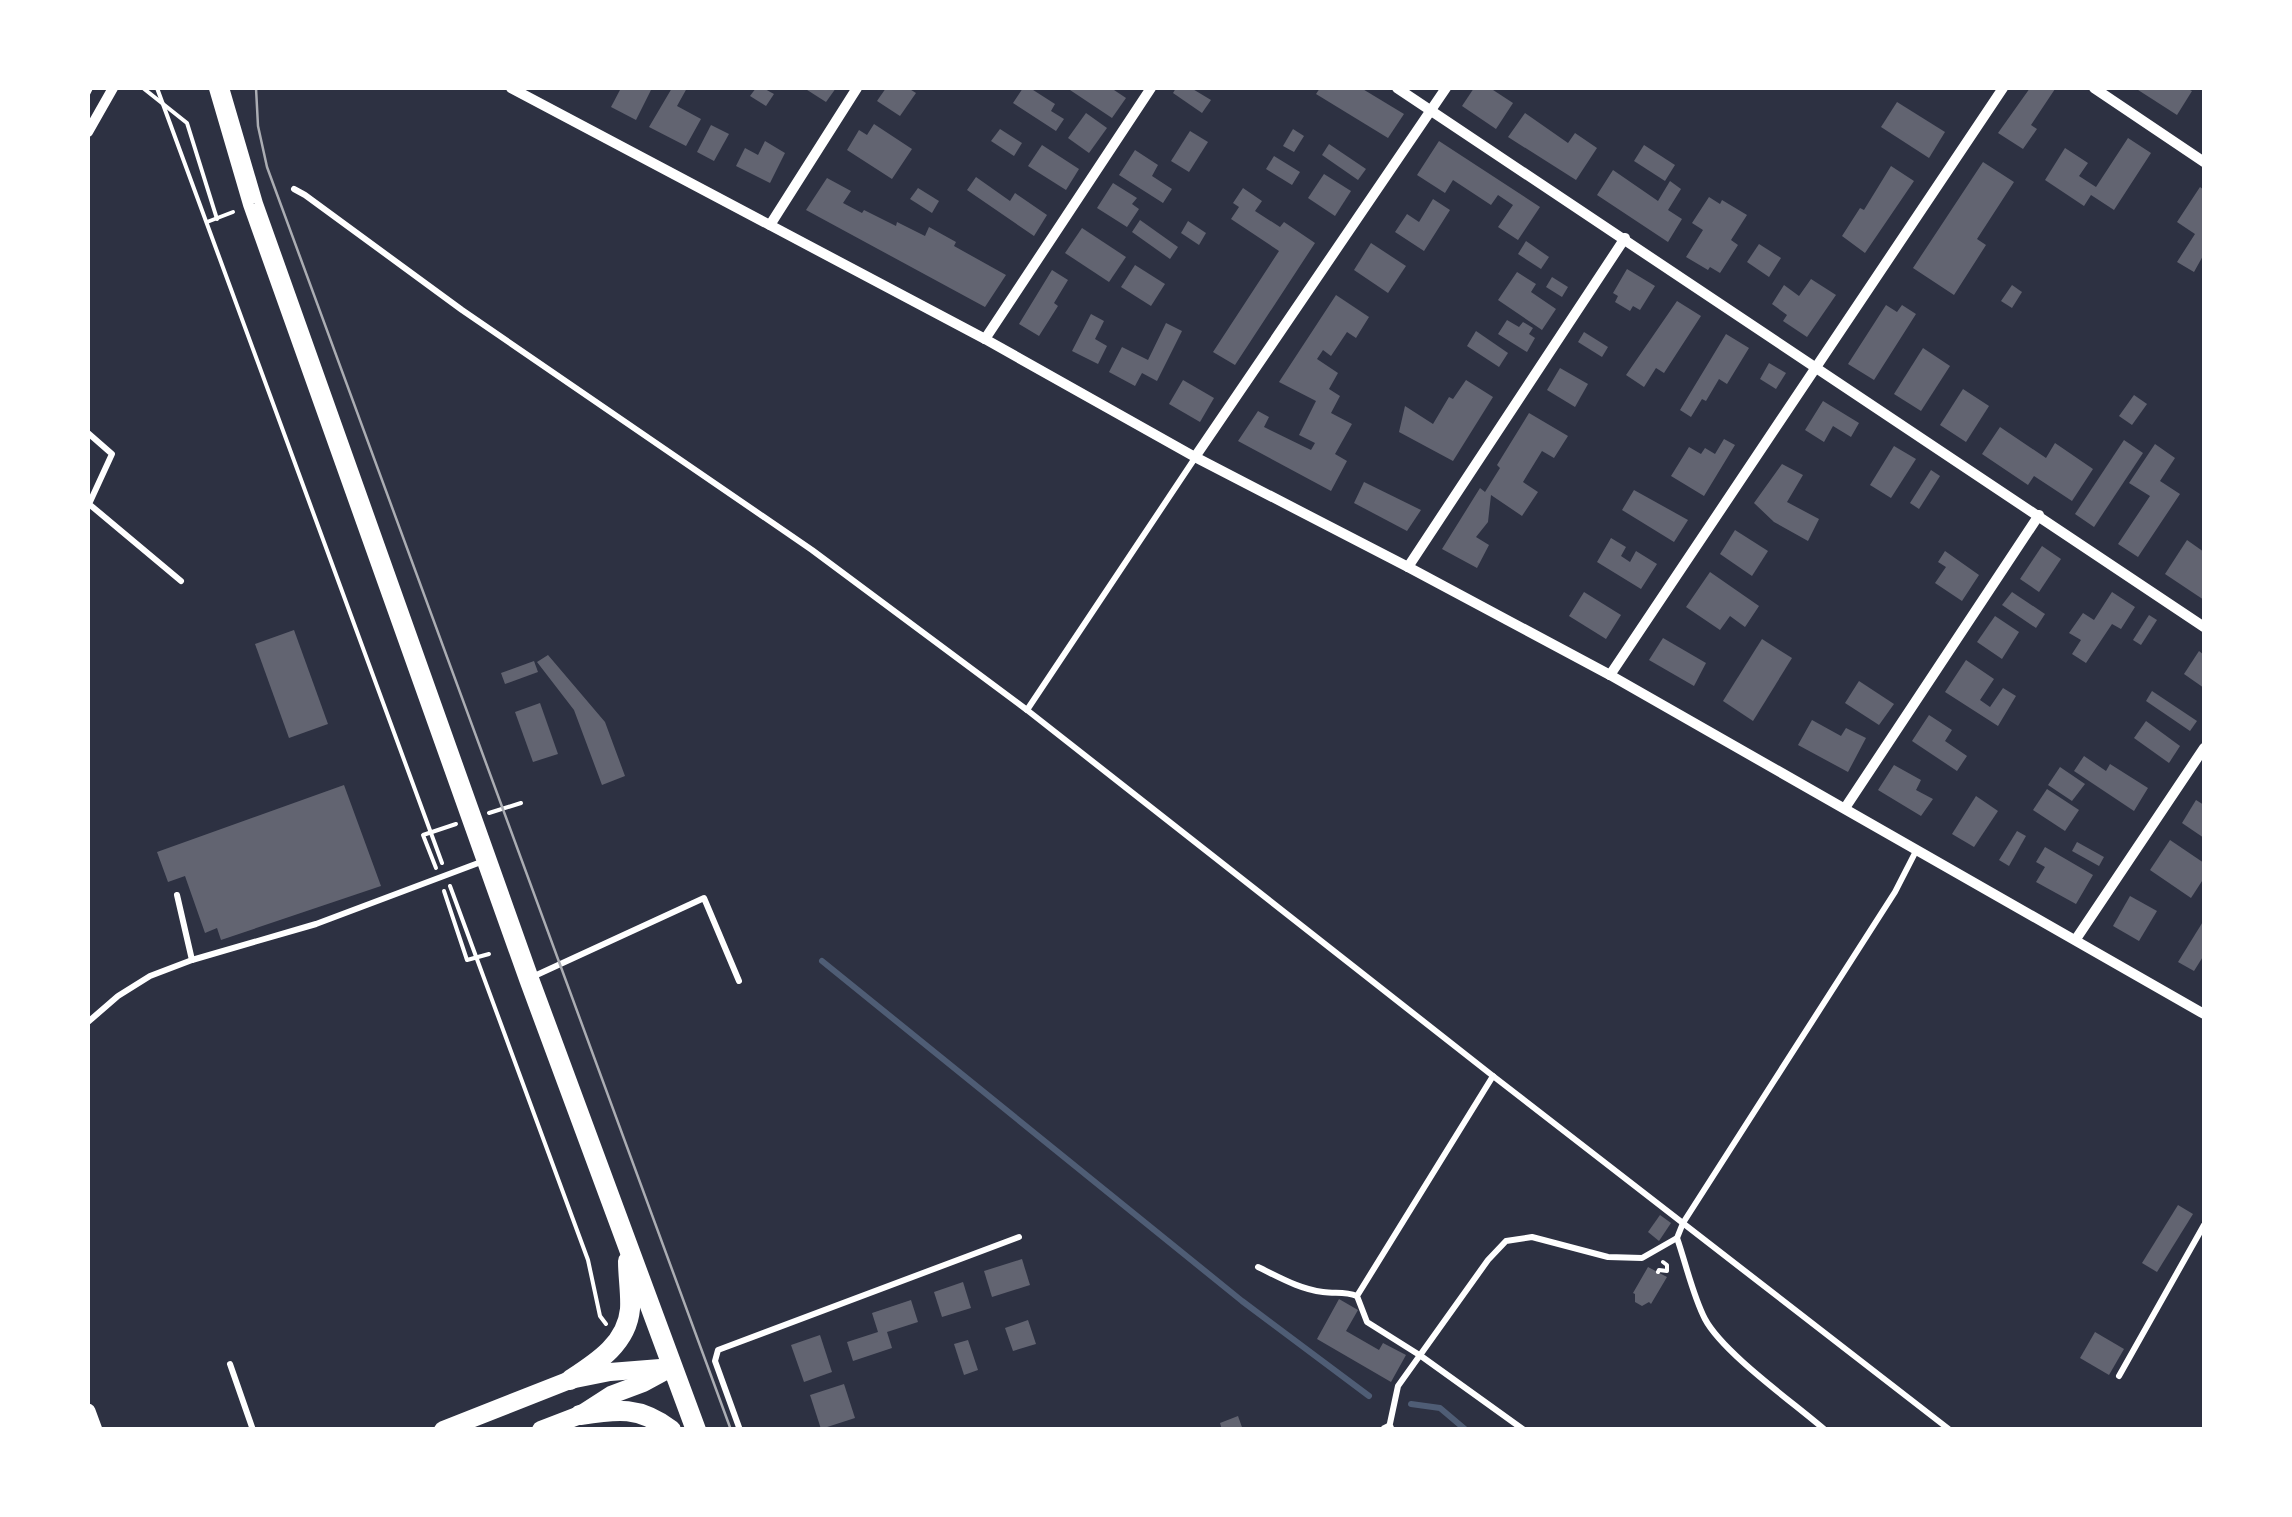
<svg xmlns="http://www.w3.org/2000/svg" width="2292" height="1517" viewBox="0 0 2292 1517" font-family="Figtree,sans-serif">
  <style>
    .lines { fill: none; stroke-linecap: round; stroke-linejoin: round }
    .stream { stroke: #4f5d75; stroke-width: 6 }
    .building { fill: #626471 }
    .path { stroke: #fff; stroke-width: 4 }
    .service { stroke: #fff; stroke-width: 6 }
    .minor { stroke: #fff; stroke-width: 10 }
    .tertiary { stroke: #fff; stroke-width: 15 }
    .secondary { stroke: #fff; stroke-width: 18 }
    .primary { stroke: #fff; stroke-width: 20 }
    .tram { stroke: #abadb3; stroke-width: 2.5 }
  </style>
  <rect width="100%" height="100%" fill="#2d3142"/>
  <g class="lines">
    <!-- stream -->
    <g class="stream">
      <path d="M822 961 1242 1301 1369 1396"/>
      <path d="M1411 1404 1440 1408 1466 1430"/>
    </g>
  </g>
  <!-- building -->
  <g class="building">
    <path d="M621 88H652L636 120 611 107Z"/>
    <path d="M672 88H687L677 106 701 119 686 146 649 127Z"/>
    <path d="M756 88H763L774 94 766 106 750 96Z"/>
    <path d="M804 88H836L826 102Z"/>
    <path d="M886 88H908L916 93 900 116 877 101Z"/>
    <path d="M1023 88H1030L1055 104 1051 111 1064 119 1056 131 1013 103Z"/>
    <path d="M1067 88H1111L1126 98 1112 118Z"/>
    <path d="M1176 88H1191L1211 100 1202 113 1173 93Z"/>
    <path d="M1320 88H1361L1404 114 1388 138 1316 94Z"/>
    <path d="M1474 88H1490L1513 103 1496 129 1462 106Z"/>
    <path d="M2030 88 2055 89 2031 125 2037 129 2023 149 1998 133Z"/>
    <path d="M2135 88H2186L2192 91 2177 115Z"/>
    <path d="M1897 102 1945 132 1929 158 1881 127Z"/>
    <path d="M1086 113 1107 128 1089 153 1068 138Z"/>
    <path d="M1525 113 1568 143 1575 133 1597 148 1576 180 1508 137Z"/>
    <path d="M874 124 912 149 892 179 847 150 859 130 867 135Z"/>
    <path d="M711 125 729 134 714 161 697 152Z"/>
    <path d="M1000 129 1022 143 1014 156 991 141Z"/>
    <path d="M1293 129 1304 136 1294 152 1283 146Z"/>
    <path d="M1190 131 1208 142 1189 172 1171 161Z"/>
    <path d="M2128 138 2151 153 2114 210 2091 195 2084 206 2045 180 2065 148 2088 163 2079 176 2096 187Z"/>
    <path d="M765 141 785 153 770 183 736 166 745 148 758 155Z"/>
    <path d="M1439 141 1540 207 1518 240 1498 227 1513 205 1498 195 1491 205 1453 180 1445 193 1417 175Z"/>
    <path d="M1329 144 1366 169 1358 180 1322 155Z"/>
    <path d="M1042 145 1079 169 1066 190 1028 166Z"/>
    <path d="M1644 145 1675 165 1665 181 1634 161Z"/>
    <path d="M1135 150 1158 165 1152 176 1172 189 1163 203 1119 175Z"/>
    <path d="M1274 156 1300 172 1292 185 1266 169Z"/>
    <path d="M1983 162 2014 182 1977 239 1986 245 1954 295 1913 268Z"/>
    <path d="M1891 166 1914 181 1865 253 1842 236 1860 208 1864 210Z"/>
    <path d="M1613 170 1658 201 1670 181 1681 189 1668 210 1682 219 1668 242 1597 195Z"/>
    <path d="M1324 174 1351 191 1335 216 1308 198Z"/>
    <path d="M976 177 1010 201 1015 193 1047 215 1034 236 967 190Z"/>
    <path d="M827 178 851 191 843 203 862 213 864 210 896 226 897 222 925 236 929 227 956 242 954 246 1006 275 985 307 806 210Z"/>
    <path d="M1113 183 1137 198 1132 204 1139 209 1127 227 1097 208Z"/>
    <path d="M2200 187 2204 190V254L2194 272 2177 262 2195 234 2177 222Z"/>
    <path d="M918 188 939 201 932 213 910 199Z"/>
    <path d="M1243 188 1262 201 1255 211 1280 227 1284 222 1315 243 1235 365 1213 352 1279 251 1231 219 1239 207 1233 203Z"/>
    <path d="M1709 197 1720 204 1722 200 1747 215 1731 240 1738 245 1720 273 1710 267 1708 270 1686 257 1703 230 1692 223Z"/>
    <path d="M1433 199 1450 210 1424 251 1395 232 1407 214 1419 222Z"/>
    <path d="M1140 220 1178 247 1170 259 1132 232Z"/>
    <path d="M1188 221 1206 233 1199 245 1181 233Z"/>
    <path d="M1082 228 1126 257 1109 282 1065 253Z"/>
    <path d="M1526 241 1549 257 1541 269 1518 254Z"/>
    <path d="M1371 243 1406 266 1388 293 1354 270Z"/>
    <path d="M1759 244 1781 258 1769 277 1747 262Z"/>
    <path d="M1135 265 1165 284 1151 306 1121 287Z"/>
    <path d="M1627 269 1655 286 1640 310 1633 306 1630 311 1615 302 1618 296 1613 293Z"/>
    <path d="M1052 270 1068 280 1054 303 1058 306 1039 336 1019 324Z"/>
    <path d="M1517 272 1536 284 1531 292 1556 309 1542 330 1498 300Z"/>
    <path d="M1552 277 1568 287 1562 297 1546 287Z"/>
    <path d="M1811 279 1836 295 1807 337 1783 321 1787 315 1772 304 1784 285 1799 296Z"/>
    <path d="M2012 285 2022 292 2012 308 2001 301Z"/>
    <path d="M1336 295 1369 317 1356 338 1347 332 1331 356 1323 350 1317 359 1338 373 1329 389 1340 396 1331 413 1352 424 1335 454 1347 461 1331 491 1238 441 1258 411 1269 417 1264 427 1311 450 1315 443 1299 435 1316 401 1279 382Z"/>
    <path d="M1677 301 1701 316 1664 373 1656 368 1644 387 1626 375Z"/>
    <path d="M1886 305 1897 312 1902 305 1916 314 1874 380 1848 364Z"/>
    <path d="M1091 314 1104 321 1095 339 1107 346 1098 364 1072 351Z"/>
    <path d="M1507 320 1519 327 1523 322 1533 328 1529 334 1535 338 1527 352 1498 334Z"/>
    <path d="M1166 323 1182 331 1157 381 1142 373 1135 386 1109 372 1122 347 1148 360Z"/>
    <path d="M1476 331 1508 353 1499 367 1467 346Z"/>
    <path d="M1584 332 1608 347 1602 357 1578 342Z"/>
    <path d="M1726 334 1749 348 1727 384 1719 379 1706 401 1702 399 1691 417 1680 410Z"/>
    <path d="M1923 348 1950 366 1921 411 1894 394Z"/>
    <path d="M1769 363 1786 373 1776 389 1760 379Z"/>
    <path d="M1560 368 1588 384 1575 407 1547 390Z"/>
    <path d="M1183 380 1214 398 1200 422 1169 404Z"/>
    <path d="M1466 380 1493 397 1453 461 1399 432 1405 406 1433 424 1449 397 1453 399Z"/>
    <path d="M1963 389 1989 406 1966 442 1940 425Z"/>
    <path d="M2134 395 2147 404 2132 425 2119 416Z"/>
    <path d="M1823 401 1859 423 1851 437 1833 426 1824 442 1805 430Z"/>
    <path d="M1529 413 1568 436 1554 458 1542 451 1523 482 1538 492 1522 516 1491 495 1488 522 1476 537 1489 545 1477 568 1442 549 1480 488 1485 492 1500 468 1497 465Z"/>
    <path d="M2000 427 2046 458 2055 443 2093 469 2072 501 2034 476 2028 485 1982 454Z"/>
    <path d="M1724 439 1735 445 1704 496 1671 476 1689 447 1701 454 1705 448 1715 454Z"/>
    <path d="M2124 440 2143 453 2094 527 2075 514Z"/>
    <path d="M2155 444 2175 458 2160 481 2180 494 2138 557 2118 544 2150 496 2129 483Z"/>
    <path d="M1894 446 1916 459 1891 498 1870 485Z"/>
    <path d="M1782 464 1803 475 1787 502 1819 519 1808 541 1774 522 1754 503Z"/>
    <path d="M1931 470 1940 476 1919 509 1910 503Z"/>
    <path d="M1364 482 1421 510 1407 531 1354 503Z"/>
    <path d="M1634 490 1688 520 1674 542 1622 510Z"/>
    <path d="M1735 530 1768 551 1752 576 1720 554Z"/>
    <path d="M1611 538 1626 547 1621 556 1630 562 1636 551 1657 564 1641 589 1597 562Z"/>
    <path d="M2187 540 2204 552V600L2165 574Z"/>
    <path d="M2042 546 2061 559 2039 592 2020 579Z"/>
    <path d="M1945 551 1979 575 1962 601 1935 583 1946 567 1938 562Z"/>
    <path d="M1710 572 1759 606 1745 627 1730 616 1720 630 1686 607Z"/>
    <path d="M1584 592 1621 615 1606 639 1569 616Z"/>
    <path d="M2012 592 2045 614 2036 628 2002 605Z"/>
    <path d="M2112 592 2135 607 2121 629 2112 624 2086 663 2072 654 2081 640 2069 633 2083 613 2094 620Z"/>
    <path d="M2149 615 2157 620 2141 645 2133 640Z"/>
    <path d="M1995 616 2019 632 2002 659 1977 642Z"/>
    <path d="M294 630 328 724 289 738 255 644Z"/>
    <path d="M1663 638 1706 663 1694 686 1649 660Z"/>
    <path d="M1762 639 1792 658 1753 721 1723 701Z"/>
    <path d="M2199 651 2204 655V688L2184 674Z"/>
    <path d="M548 655 605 722 625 776 602 785 574 710 537 662Z"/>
    <path d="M1966 660 1994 679 1980 700 1990 707 2003 688 2016 696 1998 726 1945 692Z"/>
    <path d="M534 661 538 672 505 684 501 673Z"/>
    <path d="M1859 681 1894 704 1879 725 1845 703Z"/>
    <path d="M2152 691 2197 721 2190 731 2146 701Z"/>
    <path d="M540 703 558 754 533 762 515 712Z"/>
    <path d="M1929 715 1952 730 1945 741 1967 756 1957 771 1912 741Z"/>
    <path d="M1812 720 1841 736 1846 728 1866 738 1848 772 1798 745Z"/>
    <path d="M2146 721 2180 746 2169 763 2134 738Z"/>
    <path d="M2084 756 2106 771 2110 764 2148 788 2134 811 2074 771Z"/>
    <path d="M1894 765 1921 780 1916 790 1933 799 1921 816 1878 790Z"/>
    <path d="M2060 767 2085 784 2072 801 2048 785Z"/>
    <path d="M344 785 381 886 221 940 217 928 205 933 185 876 168 882 157 852Z"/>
    <path d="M2047 789 2079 810 2065 831 2033 810Z"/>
    <path d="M1976 796 1998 811 1974 847 1952 834Z"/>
    <path d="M2196 800 2204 805V838L2182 823Z"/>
    <path d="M2017 831 2026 836 2009 866 1999 860Z"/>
    <path d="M2170 840 2204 863V878L2191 898 2150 870Z"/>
    <path d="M2077 842 2104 857 2099 866 2072 851Z"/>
    <path d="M2045 847 2093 875 2076 904 2036 882 2045 867 2036 862Z"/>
    <path d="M2130 896 2157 911 2139 941 2113 926Z"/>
    <path d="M2204 920V955L2194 971 2178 962Z"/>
    <path d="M2178 1205 2193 1214 2157 1272 2142 1263Z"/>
    <path d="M1660 1215 1671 1223 1659 1241 1648 1232Z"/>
    <path d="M1022 1259 1030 1285 992 1297 984 1271Z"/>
    <path d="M1648 1267 1667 1277 1651 1304 1649 1302 1642 1306 1635 1302V1294L1633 1293Z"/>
    <path d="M963 1282 971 1308 942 1317 934 1292Z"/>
    <path d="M1339 1299 1358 1310 1346 1331 1379 1350 1383 1343 1406 1355 1391 1382 1317 1339Z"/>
    <path d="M911 1300 918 1322 887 1332 892 1348 853 1361 847 1342 878 1332 872 1313Z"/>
    <path d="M1028 1320 1036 1344 1013 1351 1005 1328Z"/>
    <path d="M2095 1332 2124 1349 2109 1375 2080 1358Z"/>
    <path d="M820 1335 832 1372 804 1382 791 1345Z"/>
    <path d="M968 1340 978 1370 964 1375 954 1344Z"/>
    <path d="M844 1384 855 1418 821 1429 810 1395Z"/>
    <path d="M1238 1416 1243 1430H1222L1220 1423Z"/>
  </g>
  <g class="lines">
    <!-- path -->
    <g class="path">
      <path d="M143 88 187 123 217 219"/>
      <path d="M157 88 442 863"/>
      <path d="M88 94 91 88"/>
      <path d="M207 222 233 212"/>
      <path d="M489 813 521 803"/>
      <path d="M436 868 423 835 456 824"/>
      <path d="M450 886 588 1260 600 1316 606 1324"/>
      <path d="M444 891 467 960 489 954"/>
      <path d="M1658 1272 1659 1270 1667 1271V1265L1663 1262"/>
    </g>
    <!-- service -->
    <g class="service">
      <path d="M294 189 305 195 462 310 812 550 1027 710 1493 1076 1950 1430"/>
      <path d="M88 433 112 454 89 504 181 581"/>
      <path d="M1027 710 1195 458"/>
      <path d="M177 895 192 960"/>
      <path d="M530 978 704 898 739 981"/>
      <path d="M88 1022 118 996 150 976 192 960 316 924 481 862"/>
      <path d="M1493 1076 1357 1296 1367 1322 1421 1356 1524 1430"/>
      <path d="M1677 1238C1686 1264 1693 1296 1705 1319 1723 1353 1794 1403 1825 1430"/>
      <path d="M1258 1267C1279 1277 1299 1289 1323 1292 1335 1294 1344 1291 1357 1296"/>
      <path d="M230 1364 253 1430"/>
      <path d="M2119 1376 2204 1225"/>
      <path d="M1389 1428 1398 1386 1488 1260 1506 1241 1532 1237 1608 1257 1642 1258 1677 1238 1683 1223 1895 892 1916 851"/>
      <path d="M740 1430 715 1361 718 1350 1019 1237"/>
    </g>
    <!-- minor -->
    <g class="minor">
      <path d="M511 88 985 339 1195 457 1408 567 1610 675 2204 1014"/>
      <path d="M1397 88 2204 627"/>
      <path d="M2094 88 2204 162"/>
      <path d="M88 132 113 88"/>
      <path d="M770 225 857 88"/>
      <path d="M985 339 1151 88"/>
      <path d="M1195 457 1446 88"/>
      <path d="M1408 567 1625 238"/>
      <path d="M1610 675 2003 88"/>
      <path d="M1845 808 2039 515"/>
      <path d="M2076 939 2204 748"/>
      <path d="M1385 1430 1389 1428"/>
    </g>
    <!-- tertiary -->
    <path class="tertiary" d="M88 1411 95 1430"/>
    <!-- secondary -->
    <g class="secondary">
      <path d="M443 1430 570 1380 610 1372 673 1367"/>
      <path d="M541 1430 580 1415 611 1395 643 1383 667 1370"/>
    </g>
    <!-- primary -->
    <g class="primary">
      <path d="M219 88 253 204 529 979 696 1430"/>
      <path d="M570 1380C596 1363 627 1344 630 1309 631 1294 628 1277 628 1261"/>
      <path d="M580 1415C618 1409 639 1406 671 1430"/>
    </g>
    <!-- tram -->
    <path class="tram" d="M256 88 258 126 267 167 731 1430"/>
  </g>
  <!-- border -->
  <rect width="2292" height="1517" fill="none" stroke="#ffffff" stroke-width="180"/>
</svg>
